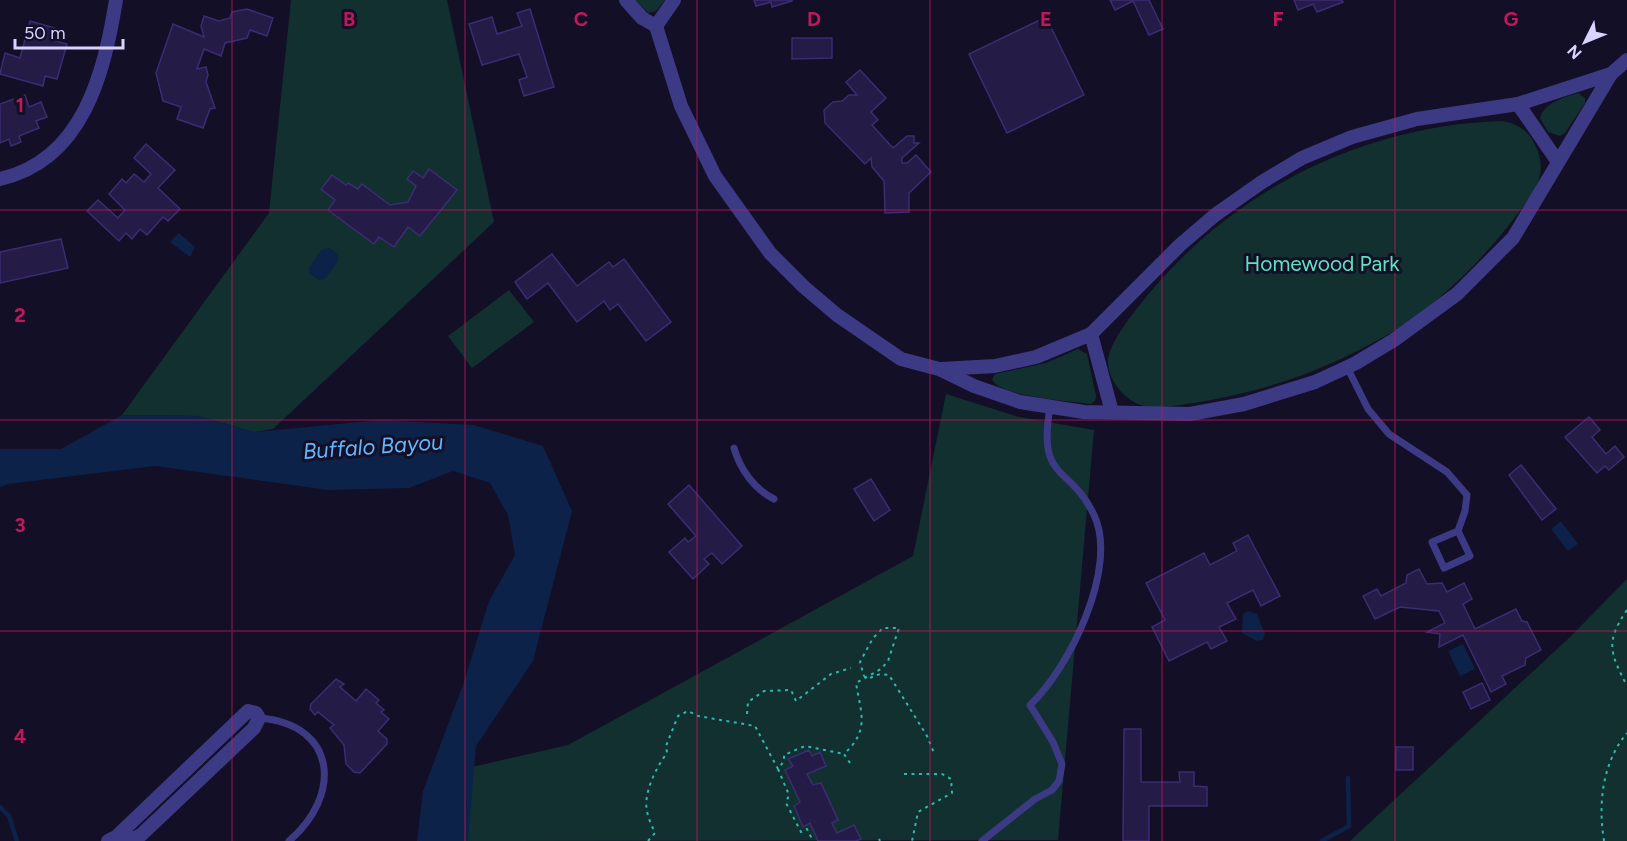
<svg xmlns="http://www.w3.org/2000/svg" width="1627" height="841" viewBox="0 0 1627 841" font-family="Figtree,sans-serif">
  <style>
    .green { fill: #12302f }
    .water { fill: #0c2248 }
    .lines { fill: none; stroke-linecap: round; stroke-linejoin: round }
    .stream { stroke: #0c2248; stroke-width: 4.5 }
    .building { fill: #241b47; stroke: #3b2d73; stroke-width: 1.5 }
    .path { stroke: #2fb8b0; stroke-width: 2; stroke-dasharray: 3 4.5; stroke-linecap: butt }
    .lane { stroke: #3d3a85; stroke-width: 7 }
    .street { stroke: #3d3a85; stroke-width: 14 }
    .grid { fill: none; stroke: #c2185b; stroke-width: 1.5; stroke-opacity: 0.55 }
    .labels { text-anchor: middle; stroke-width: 6; stroke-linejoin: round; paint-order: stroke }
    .park-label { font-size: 21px; fill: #5fe0c0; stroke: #130f26 }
    .water-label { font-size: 22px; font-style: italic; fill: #62b6ff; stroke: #130f26 }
    .grid-label { font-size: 20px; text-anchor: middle; font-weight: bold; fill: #c2185b; stroke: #130f26; stroke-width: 6; stroke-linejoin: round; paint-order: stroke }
  </style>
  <rect width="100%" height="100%" fill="#130f26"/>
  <!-- green -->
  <g class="green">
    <path d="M291 0H447L494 222 273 429 254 432 198 416 122 415 269 213Z"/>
    <path d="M635 0H665L656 11 648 13Z"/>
    <path d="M1578 93 1585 98V103L1565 133 1560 136 1548 132 1540 118C1545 102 1563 98 1578 93Z"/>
    <path d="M1503 121C1520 125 1529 131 1536 147 1541 157 1542 168 1539 179 1535 193 1524 205 1516 216 1484 258 1448 294 1405 324 1382 339 1356 352 1332 363 1287 383 1242 395 1194 403 1179 405 1159 409 1144 406 1126 402 1108 381 1108 362 1108 343 1135 311 1147 296 1235 189 1364 125 1503 121Z"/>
    <path d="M509 290 534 322 472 368 448 336Z"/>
    <path d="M1078 349 1087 354 1096 396 1095 401 1090 404C1069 401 1002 397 992 380L995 374 1046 363Z"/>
    <path d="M946 394 1019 417 1094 430 1058 840 468 841 463 809 468 768 568 745 913 556Z"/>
    <path d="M1627 579V841H1350L1570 637Z"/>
  </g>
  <!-- water -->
  <g class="water">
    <path d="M179 233 195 247 190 257 170 242Z"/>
    <path d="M330 248 338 254V261L325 279 319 280 310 274 309 268 322 249Z"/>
    <path d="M122 415 198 416 254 432 381 420 474 425 543 446 572 511 533 661 476 746 468 841H417L423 791 464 682 489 601 515 555 508 515 490 483 453 471 409 488 328 490 155 466 8 484 0 487V449H61Z"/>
    <path d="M1561 521 1578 544 1568 551 1551 529Z"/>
    <path d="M1248 611 1257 614 1265 634 1263 640 1257 641 1242 633 1243 614Z"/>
    <path d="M1463 644 1475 669 1460 676 1448 651Z"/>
  </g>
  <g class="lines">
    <!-- stream -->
    <g class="stream">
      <path d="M0 807 9 816 17 841"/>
      <path d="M1322 841 1349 826 1348 778"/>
    </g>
  </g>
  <!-- building -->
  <g class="building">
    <path d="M754 0H792V1L772 7 771 2 756 6Z"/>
    <path d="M1110 0H1149L1163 29 1149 35 1133 1 1115 10Z"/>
    <path d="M1294 0H1342L1343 2 1317 12 1313 4 1298 10Z"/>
    <path d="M247 9 273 18 267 36 250 30 247 38 225 43 221 56 204 49 197 69 206 67 208 75 206 82 215 108 210 109 203 128 177 119 181 107 163 101 156 73 173 24 204 37 201 26 204 16 219 21 230 18 232 12Z"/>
    <path d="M530 9 554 87 524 96 519 80 527 77 519 54 482 65 469 24 492 17 497 34 522 26 517 13Z"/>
    <path d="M1046 17 1084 95 1007 133 969 54Z"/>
    <path d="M30 21 58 29 55 41 67 44 57 79 45 76 43 86 0 74 5 53 20 58Z"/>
    <path d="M792 38H832V58L792 59Z"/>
    <path d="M860 70 886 98 871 112 878 120 872 125 893 148 907 136H914V143H919L902 158V163H907L916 155 931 172 909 193V212L885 213 884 181 872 167 871 158 865 164 825 123 824 110 833 102 842 101 849 95H857L846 82Z"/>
    <path d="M25 95 29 107 41 102 47 117 36 121 39 128 19 136 21 142 11 146 9 139 0 143V104Z"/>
    <path d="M146 144 175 170 158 188 180 209 168 221 163 217 147 235 140 229 132 239 126 233 119 241 87 211 98 200 118 218 125 210 109 194 122 179 126 183 134 174 144 182 151 174 134 158Z"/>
    <path d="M429 169 457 190 420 236 408 227 394 247 379 237 374 244 328 210 335 200 321 189 332 175 346 185 348 183 358 189 362 184 390 205 408 202 416 186 407 179 413 171 423 178Z"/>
    <path d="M61 239 68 268 0 283V252Z"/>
    <path d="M552 254 577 286 609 262 613 267 624 259 671 322 646 341 618 304 610 310 604 301 577 322 548 283 527 299 515 282Z"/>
    <path d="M1589 417 1600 430 1592 437 1606 454 1615 446 1624 457 1609 470 1605 466 1597 473 1565 437Z"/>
    <path d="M1521 465 1556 509 1542 520 1509 475Z"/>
    <path d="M871 479 890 510 874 521 854 489Z"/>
    <path d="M689 485 742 546 722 564 712 553 704 559 709 564 693 579 669 552 685 538 688 542 696 536 668 504Z"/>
    <path d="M1248 535 1280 596 1261 606 1253 590 1227 603 1236 619 1219 627 1227 641 1211 649 1207 642 1169 661 1152 627 1165 620 1146 583 1204 553 1210 565 1237 551 1233 543Z"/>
    <path d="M1419 569 1427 584 1442 583 1447 592 1464 583 1472 599 1463 604 1475 629 1516 609 1522 621 1527 622 1541 650 1526 658 1525 665 1502 676 1506 684 1491 692 1463 635 1439 647 1440 634 1427 632 1445 623 1439 611 1400 607 1375 619 1363 596 1377 589 1381 596 1406 583 1407 575Z"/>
    <path d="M336 679 344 684 340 687 356 701 366 689 379 700 376 703 384 710 381 712 389 719 378 731 387 739V744L360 773 354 772 346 764 344 745 330 728 334 725 318 712 315 715 310 709 311 704Z"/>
    <path d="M1482 683 1490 700 1471 709 1463 692Z"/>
    <path d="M1124 729H1141V782H1180L1179 772H1194V786L1207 787V806H1149V841H1123Z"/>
    <rect x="1396" y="747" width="17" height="23"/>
    <path d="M809 750 812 756 820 752 826 766 807 774 813 785 821 783 838 820 832 823 837 833 854 825 861 839 856 841H818L810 823 803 827 794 806 800 802 785 770 793 766 788 759Z"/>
  </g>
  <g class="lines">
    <!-- path -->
    <g class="path">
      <path d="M1627 610C1605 642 1610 653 1627 686"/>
      <path d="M864 676 867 679 880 674 889 675 927 736 934 753"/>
      <path d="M747 714 748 702 764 691 791 690 796 701 831 674 851 668"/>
      <path d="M850 763 844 754C870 730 861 714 856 683L881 669 888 661 899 628H883L873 638 860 662 864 676"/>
      <path d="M778 769 789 795 786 803 801 832 807 829 813 841"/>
      <path d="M904 774H942L951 779 952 793 918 812 912 841"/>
      <path d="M879 839 880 841"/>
      <path d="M648 841 655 833C652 826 648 818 647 811 643 793 657 766 667 753L666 746 678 716 688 711 698 716 755 726 778 769 784 761V755L805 746 844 754"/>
      <path d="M1604 841C1598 804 1602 763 1627 733"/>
    </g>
    <!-- lane -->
    <g class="lane">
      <path d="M1347 367 1368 409 1389 434 1447 472 1467 495 1465 511 1458 531 1432 542 1444 568 1470 556 1458 531"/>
      <path d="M734 448C740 469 754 489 774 499"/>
      <path d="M259 718C338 724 342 796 289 841"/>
      <path d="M982 841 1035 799 1052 790 1059 781 1062 764 1053 742 1030 705C1069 669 1119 567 1094 515 1070 464 1037 482 1050 408"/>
    </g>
    <!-- street -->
    <g class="street">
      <path d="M626 0 642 18 656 26 681 106 715 176 770 253 804 287 837 315 901 359 939 369 974 386 1020 402 1084 412 1190 414 1244 404 1315 382 1356 363 1394 340 1457 294 1513 238 1611 74 1627 60"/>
      <path d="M656 26 674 0"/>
      <path d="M1518 104 1558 162"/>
      <path d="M0 179C83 160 104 74 116 0"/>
      <path d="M1091 334 1112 412"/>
      <path d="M941 369 995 366 1036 357 1091 334 1180 245 1215 215 1262 182 1302 158 1352 137 1417 119 1518 104 1611 74"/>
      <path d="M108 841 116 837 248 711 256 713 259 718 254 728 141 835 133 839 116 837"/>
    </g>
  </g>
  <!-- grid -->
  <path class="grid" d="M232 0V841M465 0V841M697 0V841M930 0V841M1162 0V841M1395 0V841M0 210H1627M0 420H1627M0 631H1627"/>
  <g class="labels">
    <!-- park labels -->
    <g class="park-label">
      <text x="1322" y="271">Homewood Park</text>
    </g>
    <!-- water labels -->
    <g class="water-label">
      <text transform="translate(373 446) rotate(-4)" y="8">Buffalo Bayou</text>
    </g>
  </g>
  <g class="grid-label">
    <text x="349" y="26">B</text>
    <text x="581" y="26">C</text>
    <text x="814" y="26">D</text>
    <text x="1046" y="26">E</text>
    <text x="1278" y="26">F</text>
    <text x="1511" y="26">G</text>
    <text x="20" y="112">1</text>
    <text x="20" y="322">2</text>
    <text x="20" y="532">3</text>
    <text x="20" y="743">4</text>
  </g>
  <!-- north arrow -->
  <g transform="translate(1585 42) rotate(227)" stroke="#130f26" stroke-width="4.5" paint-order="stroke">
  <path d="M0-4.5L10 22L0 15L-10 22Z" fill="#d9d4ff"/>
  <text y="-9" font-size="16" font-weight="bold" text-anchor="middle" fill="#d9d4ff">N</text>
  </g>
  <!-- scale -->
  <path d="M15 39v9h108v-9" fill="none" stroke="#d9d4ff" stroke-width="3"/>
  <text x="24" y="39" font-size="18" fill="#d9d4ff" stroke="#130f26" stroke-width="4.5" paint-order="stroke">50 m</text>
</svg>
